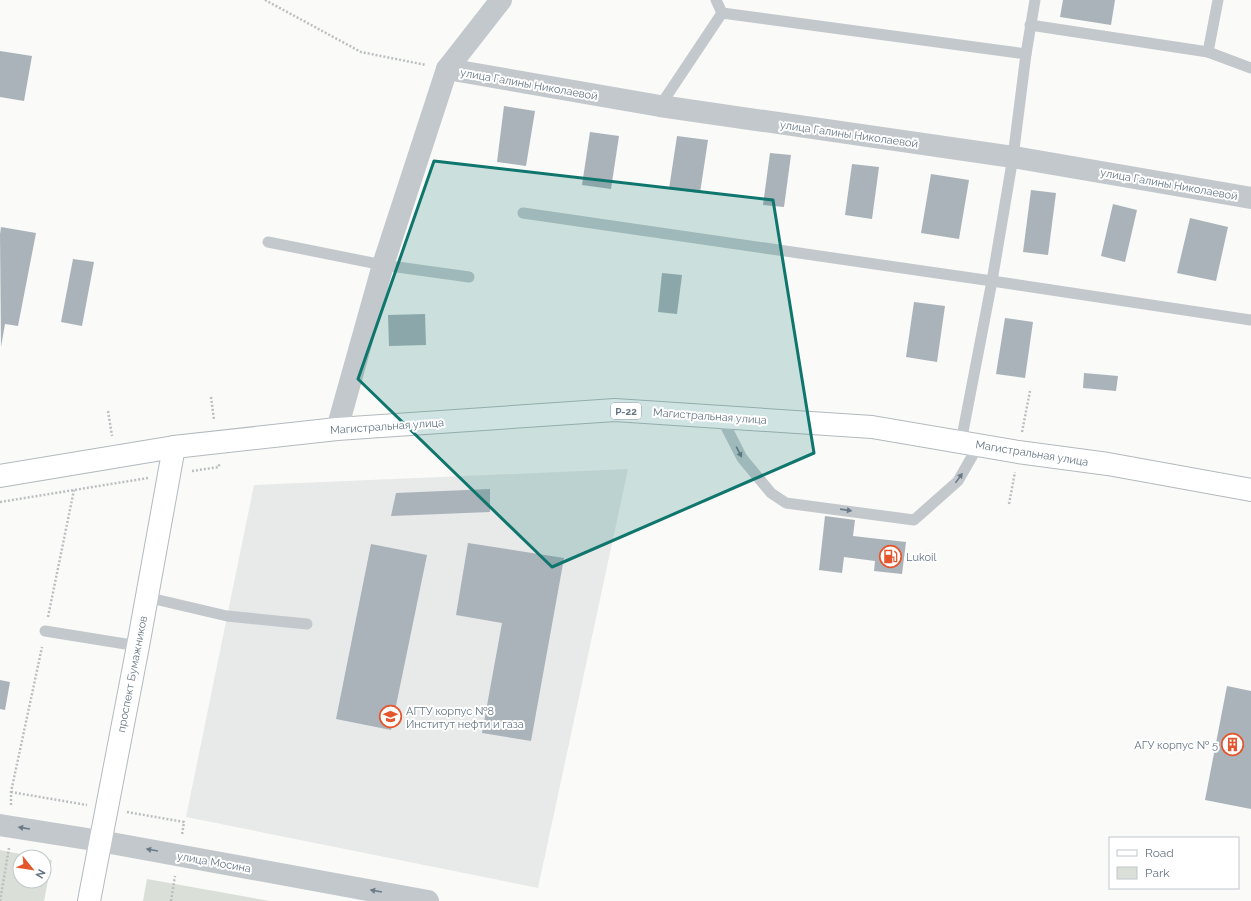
<svg xmlns="http://www.w3.org/2000/svg" width="1251" height="901" viewBox="0 0 1251 901" font-family="Raleway,sans-serif">
  <style>
    .built { fill: #e8e9e9 }
    .green { fill: #dadfd7 }
    .building { fill: #aab3b9 }
    .lines { fill: none; stroke-linecap: round; stroke-linejoin: round }
    .secondary-casing { stroke: #b3babf; stroke-width: 24 }
    .highway-casing { stroke: #b4b9bd; stroke-width: 24 }
    .path { stroke: #bbbfc2; stroke-width: 2.5; stroke-dasharray: 2 2; stroke-linecap: butt }
    .lane { stroke: #c3c8cc; stroke-width: 11 }
    .street { stroke: #c3c8cc; stroke-width: 22 }
    .secondary { stroke: #fff; stroke-width: 22 }
    .highway { stroke: #fff; stroke-width: 22 }
    .oneway { fill: #6a7a87 }
    .marked { fill: #0f766e; fill-opacity: 0.2; stroke: #0f766e; stroke-width: 3; stroke-linejoin: round }
    .labels { text-anchor: middle; stroke-width: 4; stroke-linejoin: round; paint-order: stroke }
    .shield { fill: #fff; stroke: #939fa8; stroke-width: 1 }
    .shield-label { font-size: 10px; font-weight: bold; fill: #657683 }
    .street-label { font-size: 11px; fill: #657683; stroke: #fff }
    .poi-label { font-size: 11px; fill: #657683; stroke: #fff; text-anchor: start }
  </style>
  <rect width="100%" height="100%" fill="#fafaf8"/>
  <!-- built -->
  <path class="built" d="M628 469 538 888 186 817 254 485Z"/>
  <!-- green -->
  <g class="green">
    <path d="M0 850 36 857H20V881H44V859L52 860 44 901H0Z"/>
    <path d="M147 879 270 901H143Z"/>
  </g>
  <!-- building -->
  <g class="building">
    <path d="M1063 0H1115L1111 25 1060 17Z"/>
    <path d="M0 51 32 56 24 101 0 97Z"/>
    <path d="M504 106 535 111 526 166 497 162Z"/>
    <path d="M590 132 619 136 611 189 582 185Z"/>
    <path d="M677 136 708 140 700 193 669 189Z"/>
    <path d="M770 153 791 155 784 207 763 205Z"/>
    <path d="M852 164 879 167 872 219 845 215Z"/>
    <path d="M931 174 969 180 959 239 921 233Z"/>
    <path d="M1031 190 1056 193 1048 255 1023 252Z"/>
    <path d="M1113 204 1137 210 1125 262 1101 256Z"/>
    <path d="M1190 218 1228 227 1216 281 1177 273Z"/>
    <path d="M1 227 36 233 18 326 5 324 1 347 0 234Z"/>
    <path d="M73 259 94 262 82 326 61 322Z"/>
    <path d="M662 273 682 275 677 314 658 312Z"/>
    <path d="M914 302 945 306 937 362 906 357Z"/>
    <path d="M425 314 426 345 389 346 388 315Z"/>
    <path d="M1005 318 1033 322 1025 378 996 374Z"/>
    <path d="M1084 373 1118 376 1116 391 1083 388Z"/>
    <path d="M490 489V512L391 516 396 493Z"/>
    <path d="M825 516 855 520 853 536 906 542 902 574 874 571 875 561 844 557 842 573 819 570Z"/>
    <path d="M468 543 564 558 531 741 482 733 502 623 456 615Z"/>
    <path d="M371 544 427 555 391 730 336 719Z"/>
    <path d="M0 680 10 682 5 710 0 709Z"/>
    <path d="M1227 686 1251 691V809L1205 800Z"/>
  </g>
  <g class="lines">
    <defs>
      <path id="secondary" d="M89 901 138 646 174 447"/>
      <path id="highway" d="M0 476 174 447 337 429 615 410 872 427 1018 452 1108 464 1251 490"/>
    </defs>
    <!-- secondary casing -->
    <use href="#secondary" class="secondary-casing"/>
    <!-- highway casing -->
    <use href="#highway" class="highway-casing"/>
    <!-- path -->
    <g class="path">
      <path d="M265 0 361 52 426 65"/>
      <path d="M211 397 214 420"/>
      <path d="M108 411 112 436"/>
      <path d="M1022 432 1030 391"/>
      <path d="M192 471 219 467V463"/>
      <path d="M0 502 148 478"/>
      <path d="M1009 504 1015 472"/>
      <path d="M48 617 74 490"/>
      <path d="M11 792 87 805"/>
      <path d="M11 805V792L42 647"/>
      <path d="M127 812 184 822 182 835"/>
      <path d="M0 901 9 848"/>
      <path d="M171 901 175 876"/>
    </g>
    <!-- lane -->
    <g class="lane">
      <path d="M716 0 722 13"/>
      <path d="M1030 25 1208 52 1251 68"/>
      <path d="M1208 52 1218 0"/>
      <path d="M1026 54 1035 0"/>
      <path d="M660 106 722 13 1026 54 1013 157 992 281 961 442"/>
      <path d="M523 213 992 281 1251 320"/>
      <path d="M268 242 383 265 469 277"/>
      <path d="M721 417 742 458 771 493 786 503 914 520 958 481 978 446"/>
      <path d="M146 597 227 616 307 624"/>
      <path d="M45 631 138 646"/>
    </g>
    <!-- street -->
    <g class="street">
      <path d="M447 69 660 106 1013 157 1251 198"/>
      <path d="M337 429 383 265 447 69 501 0"/>
      <path d="M0 825 100 841 428 901"/>
    </g>
    <!-- secondary -->
    <use href="#secondary" class="secondary"/>
    <!-- highway -->
    <use href="#highway" class="highway"/>
  </g>
  <!-- one-way arrows -->
  <defs><path id="oneway-solid" d="M-6-.8H1V-3.2L6.5 0L1 3.2V.8H-6Z"/></defs>
  <g class="oneway">
    <use href="#oneway-solid" transform="translate(739 452) rotate(63)"/>
    <use href="#oneway-solid" transform="translate(959 478) rotate(-54)"/>
    <use href="#oneway-solid" transform="translate(846 510) rotate(8)"/>
    <use href="#oneway-solid" transform="translate(24 828) rotate(-171)"/>
    <use href="#oneway-solid" transform="translate(152 850) rotate(-170)"/>
    <use href="#oneway-solid" transform="translate(376 891) rotate(-170)"/>
  </g>
  <!-- marked area -->
  <path class="marked" d="M434 161 773 200 814 453 552 567 358 379Z"/>
  <!-- icons -->
  <defs>
    <symbol id="fuel-ring" viewBox="-11 -11 22 22"><circle r="9.5" fill="#fff" stroke="#e4572e" stroke-width="1.5"/><path d="M-5.5-6h7V0h2V4h1.3V-2.5L3-4.5l.8-.8L6-3V5H2.5V1h-1V6h-7ZM-4.2-4.7v3.2H.2V-4.7Z" fill="#e4572e"/></symbol>
    <symbol id="university-ring" viewBox="-11 -11 22 22"><circle r="9.5" fill="#fff" stroke="#e4572e" stroke-width="1.5"/><path d="M0-5L7-2L0 1L-7-2ZM-4 1L0 2.5L4 1V4Q0 6-4 4Z" fill="#e4572e"/></symbol>
    <symbol id="building-ring" viewBox="-11 -11 22 22"><circle r="9.5" fill="#fff" stroke="#e4572e" stroke-width="1.5"/><path d="M-4-6H4V6H1V3H-1V6H-4ZM-2.5-4.3h1.7v1.8h-1.7ZM.8-4.3h1.7v1.8H.8ZM-2.5-1h1.7V.8h-1.7ZM.8-1h1.7V.8H.8Z" fill="#e4572e"/></symbol>
  </defs>
  <g fill-rule="evenodd">
    <use href="#fuel-ring" x="878" y="544" width="25" height="25"/>
    <use href="#university-ring" x="378" y="704" width="25" height="25"/>
    <use href="#building-ring" x="1220" y="732" width="25" height="25"/>
  </g>
  <g class="labels">
    <!-- shield labels -->
    <rect class="shield" x="611" y="403" width="30" height="16" rx="3"/>
    <g class="shield-label">
      <text x="626" y="415">Р-22</text>
    </g>
    <!-- street labels -->
    <g class="street-label">
      <text transform="translate(529 84) rotate(10)" y="4">улица Галины Николаевой</text>
      <text transform="translate(849 134) rotate(8)" y="4">улица Галины Николаевой</text>
      <text transform="translate(1169 184) rotate(10)" y="4">улица Галины Николаевой</text>
      <text transform="translate(710 416) rotate(4)" y="4">Магистральная улица</text>
      <text transform="translate(387 426) rotate(-4)" y="4">Магистральная улица</text>
      <text transform="translate(1032 453) rotate(9)" y="4">Магистральная улица</text>
      <text transform="translate(132 674) rotate(-79)" y="4">проспект Бумажников</text>
      <text transform="translate(214 862) rotate(10)" y="4">улица Мосина</text>
    </g>
    <!-- poi labels -->
    <g class="poi-label">
      <text x="906" y="561">Lukoil</text>
      <text x="406" y="715">АГТУ корпус №8<tspan x="406" dy="13">Институт нефти и газа</tspan></text>
      <text x="1218" y="749" text-anchor="end">АГУ корпус № 5</text>
    </g>
  </g>
  <!-- legend -->
  <rect x="1109" y="837" width="130" height="52" fill="#ffffff" stroke="#c1c8cd"/>
  <rect x="1117" y="850" width="20" height="6" fill="#ffffff" stroke="#c1c8cd"/>
  <text x="1145" y="857" font-size="12" fill="#657683">Road</text>
  <rect x="1117" y="867" width="20" height="12" fill="#dadfd7" stroke="#c1c8cd"/>
  <text x="1145" y="877" font-size="12" fill="#657683">Park</text>
  <!-- north arrow -->
  <g transform="translate(32 869) rotate(120)"><circle r="19" fill="#ffffff" stroke="#c1c8cd"/>
  <path d="M0-3L7 15L0 10L-7 15Z" fill="#e4572e"/>
  <text y="-6" font-size="11" font-weight="bold" text-anchor="middle" fill="#657683">N</text>
  </g>
</svg>
